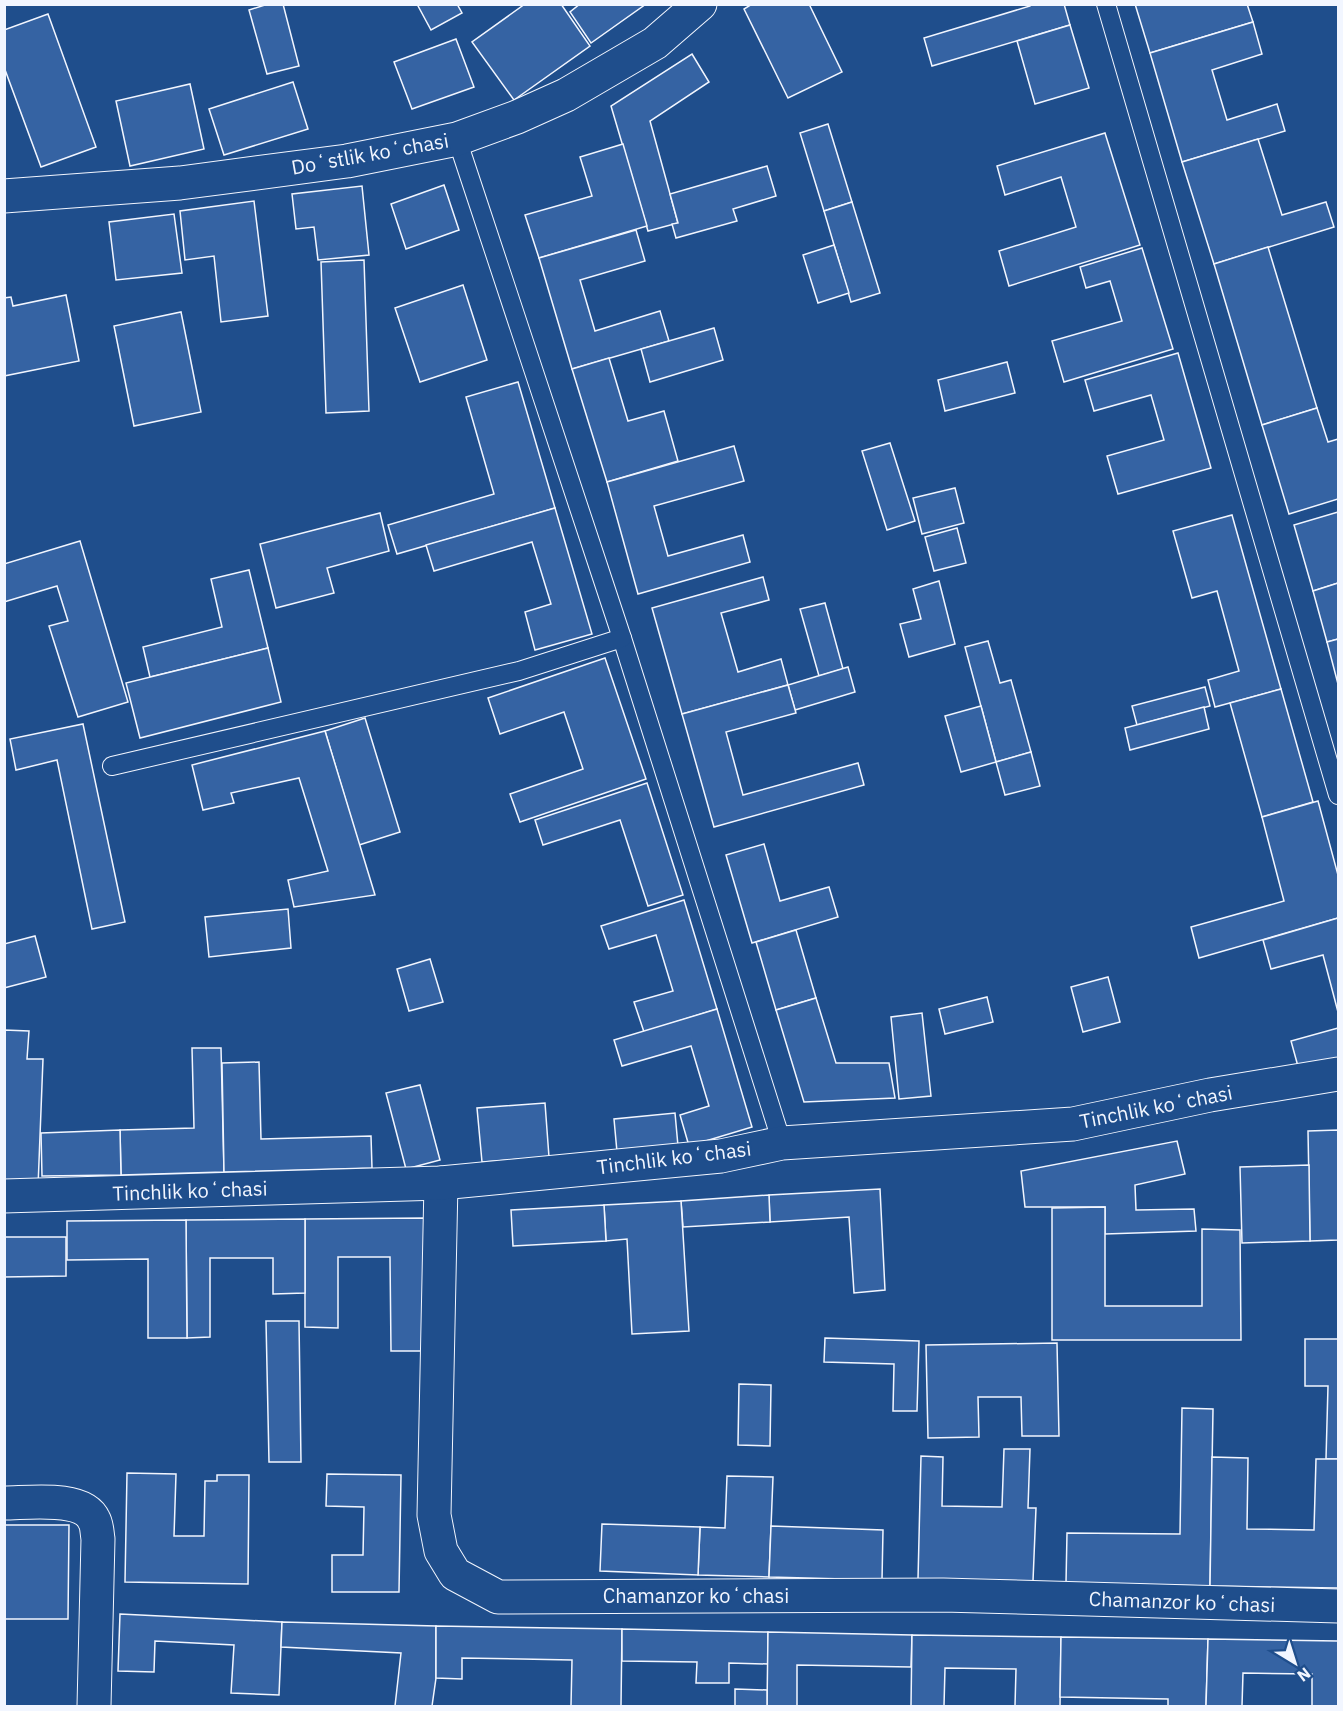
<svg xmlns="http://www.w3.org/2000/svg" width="1343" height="1711" viewBox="0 0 1343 1711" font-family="'IBM Plex Sans',sans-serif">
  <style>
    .building { fill: #3563a3; stroke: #f2f6ff; stroke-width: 1.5 }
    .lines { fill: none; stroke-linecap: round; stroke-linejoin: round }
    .lane-casing { stroke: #f2f6ff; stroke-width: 20 }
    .street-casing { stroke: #f2f6ff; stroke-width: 35 }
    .lane { stroke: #1f4e8c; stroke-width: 18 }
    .street { stroke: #1f4e8c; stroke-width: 33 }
    .labels { text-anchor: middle; stroke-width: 4.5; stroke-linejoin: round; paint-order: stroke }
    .street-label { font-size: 20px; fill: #f2f6ff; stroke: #1f4e8c }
  </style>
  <rect width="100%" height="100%" fill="#1f4e8c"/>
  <!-- building -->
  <g class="building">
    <path d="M268 4H283L299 66 267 74 249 10Z"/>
    <path d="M417 4H457L462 13 431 30Z"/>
    <path d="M525 4H561L590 46 514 100 472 42Z"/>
    <path d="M580 4H646L591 43 570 12Z"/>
    <path d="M752 4H809L842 72 788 98 744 9Z"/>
    <path d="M1030 4H1064L1070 25 932 66 924 38 1030 6Z"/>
    <path d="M1135 4H1247L1253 22 1150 53Z"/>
    <path d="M48 14 96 147 41 167 4 67V30Z"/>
    <path d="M1253 22 1262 54 1212 70 1227 120 1277 104 1285 131 1182 162 1150 53Z"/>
    <path d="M1070 25 1089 88 1035 104 1017 41Z"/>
    <path d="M456 39 474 87 412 109 394 62Z"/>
    <path d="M692 54 709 82 650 121 678 223 648 231 611 106Z"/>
    <path d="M293 82 308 129 224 155 209 109Z"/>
    <path d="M190 84 204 149 130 166 116 101Z"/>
    <path d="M828 124 852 202 824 211 800 133Z"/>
    <path d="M1105 133 1140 245 1009 286 999 251 1076 227 1061 177 1005 195 997 166Z"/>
    <path d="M1258 139 1282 215 1326 202 1334 227 1214 264 1182 162Z"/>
    <path d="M623 144 647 226 539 258 525 215 592 196 580 157Z"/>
    <path d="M767 166 776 196 733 209 737 221 676 238 672 224 678 223 670 194Z"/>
    <path d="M444 185 459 230 406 249 391 204Z"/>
    <path d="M362 186 369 255 318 260 314 227 296 229 292 194Z"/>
    <path d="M254 201 268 316 221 322 214 256 185 260 180 211Z"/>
    <path d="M852 202 880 293 851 302 824 211Z"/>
    <path d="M174 214 182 273 116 280 109 222Z"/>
    <path d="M636 230 645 261 580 280 595 331 660 311 669 341 572 369 539 258Z"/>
    <path d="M834 245 849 293 818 303 803 255Z"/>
    <path d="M1268 247 1317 408 1262 425 1214 264Z"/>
    <path d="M1142 248 1173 349 1064 382 1052 341 1122 321 1110 281 1086 288 1080 267Z"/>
    <path d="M364 260 369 411 326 413 321 262Z"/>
    <path d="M463 285 487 360 420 382 395 308Z"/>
    <path d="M66 295 79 361 4 376V298L11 297 13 306Z"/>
    <path d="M181 312 201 412 134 426 114 326Z"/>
    <path d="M714 328 723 360 650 382 641 349Z"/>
    <path d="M1178 353 1211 468 1118 494 1107 456 1164 440 1151 395 1094 411 1085 380Z"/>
    <path d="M609 358 628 421 664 411 678 461 607 482 572 369Z"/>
    <path d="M1007 362 1015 393 945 411 938 380Z"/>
    <path d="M518 382 555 508 397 554 388 525 494 494 466 397Z"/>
    <path d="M1317 408 1328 442 1338 439V499L1289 514 1262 425Z"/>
    <path d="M890 443 915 521 887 530 862 451Z"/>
    <path d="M734 446 744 481 654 506 668 556 743 535 750 562 638 594 607 482Z"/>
    <path d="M955 488 964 523 922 534 913 498Z"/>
    <path d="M555 508 592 634 535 650 525 612 551 604 532 542 434 571 426 545Z"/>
    <path d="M1338 512V583L1313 591 1294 525Z"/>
    <path d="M380 513 389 551 327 568 334 593 276 608 260 544Z"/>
    <path d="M1232 515 1281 689 1215 707 1208 680 1239 671 1217 591 1192 598 1173 531Z"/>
    <path d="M957 528 966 563 934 571 925 537Z"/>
    <path d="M80 541 128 702 78 717 49 626 68 621 57 586 4 602V564Z"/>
    <path d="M249 570 268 648 150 677 143 647 222 627 211 579Z"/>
    <path d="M763 577 769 600 721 613 738 672 781 659 788 685 682 714 652 608Z"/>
    <path d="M939 581 955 644 909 657 900 624 921 619 913 589Z"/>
    <path d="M1338 583V639L1327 642 1313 591Z"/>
    <path d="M825 603 843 669 819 676 800 609Z"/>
    <path d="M1338 639V684L1327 642Z"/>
    <path d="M988 641 1000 683 1011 680 1031 752 996 762 965 647Z"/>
    <path d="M268 648 281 702 140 738 126 683Z"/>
    <path d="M605 658 646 779 520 822 510 794 583 769 564 712 500 734 488 698Z"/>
    <path d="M848 667 855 692 795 710 788 685Z"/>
    <path d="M788 685 796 713 726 732 743 795 858 763 864 785 714 827 682 714Z"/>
    <path d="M1205 687 1210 706 1137 725 1132 706Z"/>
    <path d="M1281 689 1313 802 1262 817 1230 703Z"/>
    <path d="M981 706 996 762 961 772 945 716Z"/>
    <path d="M1204 707 1209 729 1130 750 1125 728Z"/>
    <path d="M365 718 400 832 359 845 325 731Z"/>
    <path d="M83 724 125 922 92 929 57 760 16 770 10 739Z"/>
    <path d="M325 731 375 895 294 907 288 880 328 871 299 778 231 793 234 803 203 810 192 765Z"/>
    <path d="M1031 752 1040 786 1005 795 996 762Z"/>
    <path d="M647 783 683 895 648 906 620 820 543 845 535 820Z"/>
    <path d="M1318 801 1338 875V918L1199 958 1191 927 1284 901 1262 817Z"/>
    <path d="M764 844 780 901 829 887 838 917 752 943 726 855Z"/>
    <path d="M684 900 717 1009 644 1032 634 1002 673 991 656 935 609 949 601 926Z"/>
    <path d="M288 909 291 948 209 957 205 917Z"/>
    <path d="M1338 918V1012L1323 955 1271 969 1263 940Z"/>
    <path d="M796 930 816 998 776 1010 756 942Z"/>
    <path d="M35 936 46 977 4 988V944Z"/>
    <path d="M430 959 443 1002 409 1011 397 969Z"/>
    <path d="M1108 977 1120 1022 1083 1032 1071 987Z"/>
    <path d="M987 997 993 1022 945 1034 939 1009Z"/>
    <path d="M816 998 836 1063H889L895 1098 804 1102 776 1010Z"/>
    <path d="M717 1009 752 1127 689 1146 680 1115 709 1106 691 1046 622 1066 614 1040Z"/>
    <path d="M922 1013 931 1096 899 1099 891 1017Z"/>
    <path d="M1338 1028V1059L1299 1070 1291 1041Z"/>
    <path d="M4 1030 29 1031 27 1059H43L38 1187 4 1186Z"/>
    <path d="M192 1048H221L224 1172 121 1175 120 1130 194 1128Z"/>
    <path d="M259 1062 261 1139 371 1136 372 1168 224 1172 222 1063Z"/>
    <path d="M420 1085 440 1160 406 1169 386 1093Z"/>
    <path d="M545 1103 549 1157 482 1162 477 1108Z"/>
    <path d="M675 1113 678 1146 617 1152 614 1119Z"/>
    <path d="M120 1130 121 1175 42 1176 41 1133Z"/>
    <path d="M1338 1130V1240L1310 1241 1308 1131Z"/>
    <path d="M1177 1141 1185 1174 1135 1185 1136 1210 1194 1209 1196 1231 1105 1234V1207H1025L1021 1171Z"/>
    <path d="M1309 1165 1310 1241 1242 1243 1240 1167Z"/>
    <path d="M880 1189 885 1290 854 1293 849 1217 770 1222 769 1195Z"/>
    <path d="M769 1195 770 1222 683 1227 681 1201Z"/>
    <path d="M681 1201 689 1331 632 1334 627 1239 606 1241 604 1205Z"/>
    <path d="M604 1205 606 1241 513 1246 511 1210Z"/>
    <path d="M1105 1207V1306H1202V1229L1240 1230 1241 1340H1052V1208Z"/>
    <path d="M425 1218V1351H391L390 1257H338V1328L305 1327V1219Z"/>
    <path d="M305 1219V1293L273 1294V1258H210V1337L187 1338 186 1220Z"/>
    <path d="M186 1220 187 1338H148V1259L67 1260V1221Z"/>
    <path d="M4 1237H66V1276L4 1277Z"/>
    <path d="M266 1321H299L301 1462H269Z"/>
    <path d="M825 1338 919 1341 917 1411H893L894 1364 824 1362Z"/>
    <path d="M1305 1339H1338V1459H1326L1328 1386H1305Z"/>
    <path d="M1057 1343 1059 1436H1022L1021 1397H978L979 1437 928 1438 926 1345Z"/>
    <path d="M739 1384 771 1385 770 1446 738 1445Z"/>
    <path d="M1182 1408 1213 1409 1210 1586 1066 1583 1067 1533 1180 1534Z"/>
    <path d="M1004 1449H1030L1028 1508H1036L1033 1581 918 1579 921 1456 943 1457 942 1506 1002 1507Z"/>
    <path d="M1212 1457 1248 1458 1247 1529 1314 1530 1316 1459H1338V1588L1210 1586Z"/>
    <path d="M127 1473 176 1474 174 1536H204L205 1481H217V1475H249L248 1584 125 1582Z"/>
    <path d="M327 1474 401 1475 399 1592H332V1555H363L364 1507 326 1506Z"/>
    <path d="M727 1476 773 1477 769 1577 698 1575 700 1527 725 1528Z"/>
    <path d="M602 1524 700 1527 698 1575 600 1571Z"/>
    <path d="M4 1525H69L68 1619H4Z"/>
    <path d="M771 1526 883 1530 882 1580 769 1577Z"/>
    <path d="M120 1614 282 1622 279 1695 231 1693 234 1645 155 1641 154 1672 118 1671Z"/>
    <path d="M282 1622 436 1626V1678L432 1706H395L401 1653 281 1647Z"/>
    <path d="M436 1626 622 1629 621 1706H571L572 1660 462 1658V1679L436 1678Z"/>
    <path d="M622 1629 768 1632V1664L729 1663V1683H696L697 1662 622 1661Z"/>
    <path d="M768 1632 912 1635 911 1667 797 1665V1706H767Z"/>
    <path d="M912 1635 1061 1637 1060 1706H1015L1016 1669 945 1668 944 1706H911Z"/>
    <path d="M1061 1637 1208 1639 1206 1706H1168V1699L1060 1697Z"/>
    <path d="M1208 1639 1338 1641V1706H1312V1674L1243 1673 1242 1706H1206Z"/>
    <path d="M735 1689 767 1690V1706H735Z"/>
  </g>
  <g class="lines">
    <defs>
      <g id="lane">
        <path d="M1106 4 1338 795"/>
        <path d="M457 139 622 638 782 1143"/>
        <path d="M112 766 519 671 622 638"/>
      </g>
      <g id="street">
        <path d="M4 196 180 183 347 161 457 139 517 117 566 95 655 43 700 4"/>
        <path d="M441 1183 434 1515 441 1551 455 1574 498 1597 943 1595 1338 1606"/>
        <path d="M4 1196 441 1183 721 1156 782 1143 1073 1124 1210 1095 1338 1074"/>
        <path d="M4 1503C28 1503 83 1495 94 1520 97 1525 97 1533 98 1539L94 1706"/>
      </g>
    </defs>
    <!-- lane casing -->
    <use href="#lane" class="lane-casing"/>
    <!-- street casing -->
    <use href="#street" class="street-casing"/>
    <!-- lane -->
    <use href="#lane" class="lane"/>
    <!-- street -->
    <use href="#street" class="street"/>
  </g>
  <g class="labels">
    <!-- street labels -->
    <g class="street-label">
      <text transform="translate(370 154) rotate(-10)" y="7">Doʻstlik koʻchasi</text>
      <text transform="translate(1156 1107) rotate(-11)" y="7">Tinchlik koʻchasi</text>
      <text transform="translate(674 1158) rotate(-7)" y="7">Tinchlik koʻchasi</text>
      <text transform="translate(190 1191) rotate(-2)" y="7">Tinchlik koʻchasi</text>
      <text x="696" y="1603">Chamanzor koʻchasi</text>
      <text transform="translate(1182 1602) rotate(2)" y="7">Chamanzor koʻchasi</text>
    </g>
  </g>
  <!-- border -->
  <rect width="1343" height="1711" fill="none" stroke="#f2f6ff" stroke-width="12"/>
  <!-- north arrow -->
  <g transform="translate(1295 1663) rotate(142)" stroke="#1f4e8c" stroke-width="4.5" paint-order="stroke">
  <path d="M0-4.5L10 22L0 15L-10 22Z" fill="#f2f6ff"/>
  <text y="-9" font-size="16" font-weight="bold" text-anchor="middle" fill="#f2f6ff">N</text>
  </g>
</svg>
